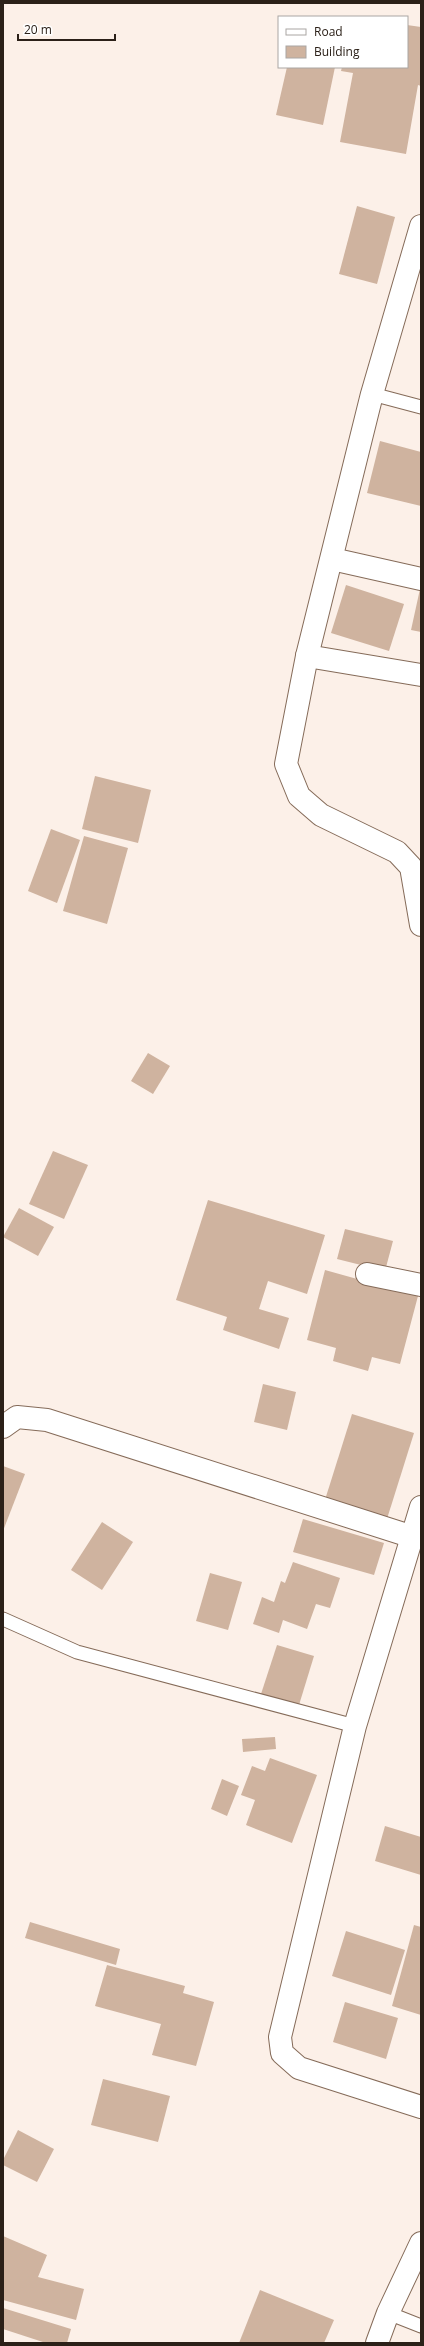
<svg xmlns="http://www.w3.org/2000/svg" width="424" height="2346" viewBox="0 0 424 2346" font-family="'Open Sans',sans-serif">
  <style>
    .building { fill: #cfb39f }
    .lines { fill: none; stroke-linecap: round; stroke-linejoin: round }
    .lane-casing { stroke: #856b59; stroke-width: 15 }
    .street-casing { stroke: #856b59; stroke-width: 24 }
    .secondary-casing { stroke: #856b59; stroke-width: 24 }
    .lane { stroke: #fff; stroke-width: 13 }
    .street { stroke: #fff; stroke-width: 22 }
    .secondary { stroke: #fff; stroke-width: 22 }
  </style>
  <rect width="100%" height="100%" fill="#fcf0e8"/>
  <!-- building -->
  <g class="building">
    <path d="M407 25 421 27V86L418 85 406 154 340 142 353 73 341 71 342 67H407Z"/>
    <path d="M287 67H335L323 125 276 115Z"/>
    <path d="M357 206 395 217 377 284 339 274Z"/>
    <path d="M380 441 421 452V506L367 493Z"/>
    <path d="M346 585 404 604 389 651 331 633Z"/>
    <path d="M420 589H421V632L411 630Z"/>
    <path d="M95 776 151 790 138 843 82 829Z"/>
    <path d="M51 829 80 840 57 903 28 891Z"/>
    <path d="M84 836 128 848 107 924 63 911Z"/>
    <path d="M148 1053 170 1066 153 1094 131 1081Z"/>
    <path d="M53 1151 88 1165 64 1219 29 1204Z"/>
    <path d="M208 1200 325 1235 307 1294 268 1281 259 1309 289 1318 279 1349 223 1330 227 1317 176 1300Z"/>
    <path d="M19 1208 54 1227 38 1256 3 1237Z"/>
    <path d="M345 1229 393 1241 385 1271 337 1259Z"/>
    <path d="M325 1270 418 1296 400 1364 372 1357 368 1371 333 1361 336 1348 307 1340Z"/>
    <path d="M263 1384 296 1392 287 1430 254 1422Z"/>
    <path d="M352 1414 414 1433 386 1522 324 1503Z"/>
    <path d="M3 1466 25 1474 3 1531Z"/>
    <path d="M303 1519 384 1543 374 1575 293 1552Z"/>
    <path d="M102 1522 133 1542 102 1590 71 1570Z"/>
    <path d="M293 1562 340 1578 330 1608 316 1604 307 1629 283 1620 279 1633 253 1624 262 1597 274 1602 281 1581 285 1583Z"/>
    <path d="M210 1573 242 1582 228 1630 196 1621Z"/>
    <path d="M277 1645 314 1656 299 1705 261 1694Z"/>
    <path d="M275 1737 276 1749 243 1752 242 1739Z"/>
    <path d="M270 1758 317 1775 292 1843 246 1825 255 1800 241 1795 252 1766 265 1771Z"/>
    <path d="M222 1779 239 1786 227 1816 211 1809Z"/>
    <path d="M385 1826 421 1837V1875L375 1861Z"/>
    <path d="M30 1922 120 1949 116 1965 25 1938Z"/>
    <path d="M414 1925 421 1927V2015L392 2006Z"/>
    <path d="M346 1931 405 1950 391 1995 332 1976Z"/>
    <path d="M107 1965 185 1986 183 1993 214 2002 196 2066 152 2055 161 2024 95 2006Z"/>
    <path d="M345 2002 398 2018 386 2059 333 2042Z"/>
    <path d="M103 2079 170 2096 158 2142 91 2125Z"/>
    <path d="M18 2130 54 2149 37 2182 3 2165V2160Z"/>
    <path d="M3 2236 47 2255 38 2277 84 2289 76 2320 3 2300Z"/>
    <path d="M260 2290 334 2320 324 2343H239Z"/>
    <path d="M3 2308 71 2329 67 2343H46L3 2329Z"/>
  </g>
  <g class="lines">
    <defs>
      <g id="lane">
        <path d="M372 394 421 407"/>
        <path d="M3 1619 77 1652 355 1726"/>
        <path d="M388 2313 421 2326"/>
      </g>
      <g id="street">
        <path d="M332 559 421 579"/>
        <path d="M307 656 421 675"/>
        <path d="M367 1274 421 1285"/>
        <path d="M3 1427 17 1417 47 1420 413 1537"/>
      </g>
      <g id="secondary">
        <path d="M421 226 372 394 307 656 286 764 299 796 321 815 397 852 411 867 421 925"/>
        <path d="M421 1507 355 1726 280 2037 282 2053 299 2068 421 2107"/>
        <path d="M377 2343 388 2313 421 2243"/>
      </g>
    </defs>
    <!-- lane casing -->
    <use href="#lane" class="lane-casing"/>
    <!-- street casing -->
    <use href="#street" class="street-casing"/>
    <!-- secondary casing -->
    <use href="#secondary" class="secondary-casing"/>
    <!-- lane -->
    <use href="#lane" class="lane"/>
    <!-- street -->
    <use href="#street" class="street"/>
    <!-- secondary -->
    <use href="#secondary" class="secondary"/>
  </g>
  <!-- border -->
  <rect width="424" height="2346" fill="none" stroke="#2b2018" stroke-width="8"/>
  <!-- legend -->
  <rect x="278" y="16" width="130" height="52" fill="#ffffff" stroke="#aaa6a3"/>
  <rect x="286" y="29" width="20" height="6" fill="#ffffff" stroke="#aaa6a3"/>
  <text x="314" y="36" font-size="12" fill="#2b2018">Road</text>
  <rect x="286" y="46" width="20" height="12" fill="#cfb39f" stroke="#aaa6a3"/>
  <text x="314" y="56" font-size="12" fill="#2b2018">Building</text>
  <!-- scale -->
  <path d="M18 34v6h97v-6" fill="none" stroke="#2b2018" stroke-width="2"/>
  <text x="24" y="34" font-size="12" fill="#2b2018" stroke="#ffffff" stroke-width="3" paint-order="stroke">20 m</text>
</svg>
